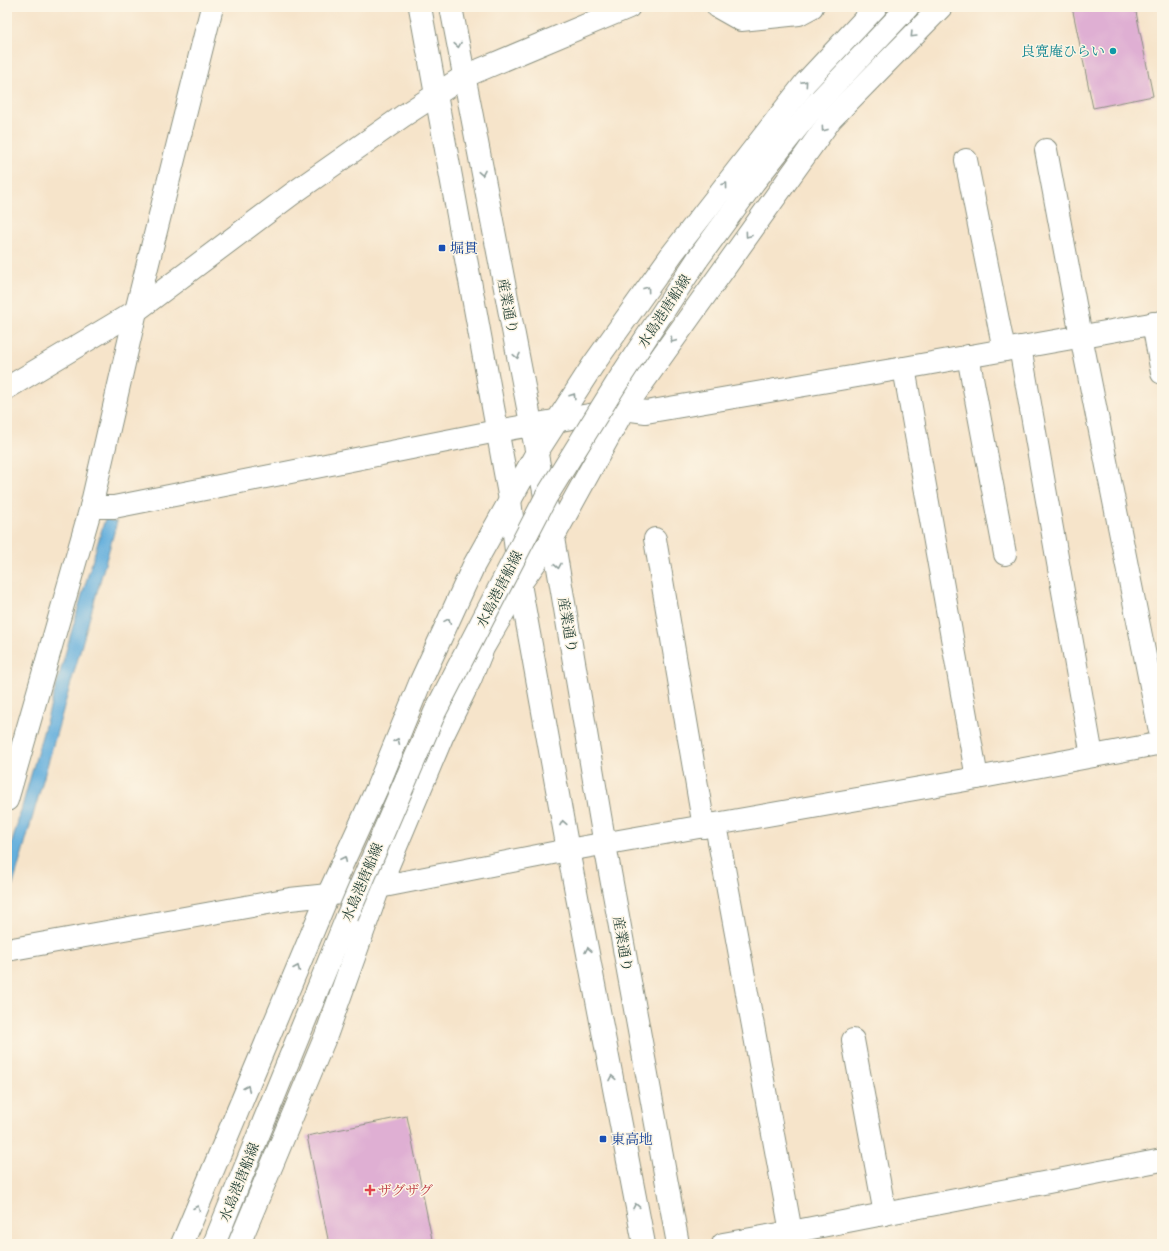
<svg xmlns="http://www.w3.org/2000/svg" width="1169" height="1251" viewBox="0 0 1169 1251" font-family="'Gentium Book Plus','Noto Serif JP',serif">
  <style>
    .water { fill: #64afdd; stroke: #427688 }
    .building { fill: #dfafd3 }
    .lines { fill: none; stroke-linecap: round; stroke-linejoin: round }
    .minor-casing { stroke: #8a907f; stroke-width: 24 }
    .major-casing { stroke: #8a907f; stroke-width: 24 }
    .minor { stroke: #fff; stroke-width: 22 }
    .major { stroke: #fff; stroke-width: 22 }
    .major-bridge-casing { stroke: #8a907f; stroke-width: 24; stroke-linecap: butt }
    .major-bridge { stroke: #fff; stroke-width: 22 }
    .oneway { stroke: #8f9e9a }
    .culture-dot { fill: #0f9aa8; stroke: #fcf5e5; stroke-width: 1.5 }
    .transit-dot { fill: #1a4fb4; stroke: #fcf5e5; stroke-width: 1.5 }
    .health-dot { fill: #e0444e; stroke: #fcf5e5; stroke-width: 1.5 }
    .labels { text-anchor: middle; stroke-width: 3; stroke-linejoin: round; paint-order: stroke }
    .culture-label { font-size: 14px; fill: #0d838f; stroke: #fcf5e5; text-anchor: end }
    .transit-label { font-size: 14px; fill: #164399; stroke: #fcf5e5; text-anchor: start }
    .street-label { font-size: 14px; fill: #1f3d34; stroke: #fcf5e5 }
    .health-label { font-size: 14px; fill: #be3a42; stroke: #fcf5e5; text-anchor: start }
  </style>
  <rect width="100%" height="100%" fill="#fcf5e5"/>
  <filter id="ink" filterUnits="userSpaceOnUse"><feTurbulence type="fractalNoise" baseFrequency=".025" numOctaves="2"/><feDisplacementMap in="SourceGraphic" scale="8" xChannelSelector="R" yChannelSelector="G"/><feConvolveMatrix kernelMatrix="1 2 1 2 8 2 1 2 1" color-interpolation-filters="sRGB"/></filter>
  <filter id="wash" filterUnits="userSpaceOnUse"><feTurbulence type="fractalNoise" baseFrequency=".012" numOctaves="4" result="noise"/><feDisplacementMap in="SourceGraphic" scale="16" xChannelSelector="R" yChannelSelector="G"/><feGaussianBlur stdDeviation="0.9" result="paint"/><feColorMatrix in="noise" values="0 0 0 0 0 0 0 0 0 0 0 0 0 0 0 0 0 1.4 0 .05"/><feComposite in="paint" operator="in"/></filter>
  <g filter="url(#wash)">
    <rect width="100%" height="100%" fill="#f6e4ca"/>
    <!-- water -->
    <path class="water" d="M105 519 117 522 7 906V860L79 605Z"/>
    <g id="blocks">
      <!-- building -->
      <g class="building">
        <path d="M1072 7H1135L1153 96 1093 108Z"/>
        <path d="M407 1116 433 1244H329L307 1136Z"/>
      </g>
    </g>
  </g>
  <g filter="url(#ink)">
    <use href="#blocks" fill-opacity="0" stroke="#8a907f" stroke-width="1"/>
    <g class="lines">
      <defs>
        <g id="minor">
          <path d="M420 7 510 500 520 584 568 850 644 1244"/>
          <path d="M451 7 553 538 605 845 678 1244"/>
          <path d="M718 7 741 20 799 14 812 7"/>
          <path d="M1046 150 1081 336 1162 741"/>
          <path d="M966 160 1004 350"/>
          <path d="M1153 323 1162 373"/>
          <path d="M1020 347 1092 756"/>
          <path d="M968 356 1005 554"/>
          <path d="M904 368 977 778"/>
          <path d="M7 388 136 311 292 194 403 116 463 77 629 7"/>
          <path d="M91 507H114L497 431 624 409 646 412 904 368 1162 322"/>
          <path d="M655 539 704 827"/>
          <path d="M7 800 91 507 136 311 212 7"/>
          <path d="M716 825 791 1232"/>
          <path d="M7 950 290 899 328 895 379 887 568 850 977 778 1162 743"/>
          <path d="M853 1040 885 1214"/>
          <path d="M182 1244 328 895 377 788 420 683 474 565 537 452 593 365 672 254 805 83 876 7"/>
          <path d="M239 1244 327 1033 379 887 442 737 470 680 483 648 520 584 553 538 624 409 831 119 941 7"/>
          <path d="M723 1244 791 1232 1162 1160"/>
        </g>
        <g id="major">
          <path d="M697 260 754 182 816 104 908 7"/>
          <path d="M214 1244 347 917"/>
        </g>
      </defs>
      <!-- minor casing -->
      <use href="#minor" class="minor-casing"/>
      <!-- major casing -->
      <use href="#major" class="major-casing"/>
      <!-- minor -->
      <use href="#minor" class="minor"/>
      <!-- major -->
      <use href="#major" class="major"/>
      <defs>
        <path id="major-bridge" d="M347 917 435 712 546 497 623 373 697 260"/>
      </defs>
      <!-- major-bridge casing -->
      <use href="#major-bridge" class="major-bridge-casing"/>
      <!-- major-bridge -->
      <use href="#major-bridge" class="major-bridge"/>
    </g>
    <!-- one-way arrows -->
    <defs><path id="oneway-chevron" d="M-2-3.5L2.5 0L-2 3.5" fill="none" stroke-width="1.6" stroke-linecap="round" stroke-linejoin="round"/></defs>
    <g class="oneway">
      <use href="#oneway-chevron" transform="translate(913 35) rotate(134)"/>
      <use href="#oneway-chevron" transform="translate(458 45) rotate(80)"/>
      <use href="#oneway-chevron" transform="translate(805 83) rotate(-49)"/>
      <use href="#oneway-chevron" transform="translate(824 129) rotate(126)"/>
      <use href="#oneway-chevron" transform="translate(482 173) rotate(79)"/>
      <use href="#oneway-chevron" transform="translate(725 185) rotate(-53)"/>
      <use href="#oneway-chevron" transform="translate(748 235) rotate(126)"/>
      <use href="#oneway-chevron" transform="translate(647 289) rotate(-54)"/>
      <use href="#oneway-chevron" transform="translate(673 340) rotate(126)"/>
      <use href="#oneway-chevron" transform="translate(517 356) rotate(79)"/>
      <use href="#oneway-chevron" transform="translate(573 396) rotate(-57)"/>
      <use href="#oneway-chevron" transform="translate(558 566) rotate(80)"/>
      <use href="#oneway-chevron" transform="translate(448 621) rotate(-66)"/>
      <use href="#oneway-chevron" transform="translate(397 741) rotate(-67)"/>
      <use href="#oneway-chevron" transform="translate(563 823) rotate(-100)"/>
      <use href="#oneway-chevron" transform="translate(344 859) rotate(-65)"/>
      <use href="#oneway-chevron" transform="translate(588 950) rotate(-101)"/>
      <use href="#oneway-chevron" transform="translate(297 968) rotate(-67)"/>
      <use href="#oneway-chevron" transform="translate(612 1078) rotate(-101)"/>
      <use href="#oneway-chevron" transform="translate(247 1088) rotate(-67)"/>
      <use href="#oneway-chevron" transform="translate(636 1206) rotate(-101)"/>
      <use href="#oneway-chevron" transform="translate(197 1208) rotate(-67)"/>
    </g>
  </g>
  <!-- markers -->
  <circle class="culture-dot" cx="1113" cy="51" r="4"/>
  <g class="transit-dot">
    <rect x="438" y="244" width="8" height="8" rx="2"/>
    <rect x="599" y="1135" width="8" height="8" rx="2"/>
  </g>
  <path class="health-dot" d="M368 1184h4v4h4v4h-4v4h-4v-4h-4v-4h4z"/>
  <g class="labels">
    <!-- culture labels -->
    <g class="culture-label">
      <text x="1105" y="56">良寛庵ひらい</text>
    </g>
    <!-- transit labels -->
    <g class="transit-label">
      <text x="450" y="253">堀貫</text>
      <text x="611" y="1144">東高地</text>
    </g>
    <!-- street labels -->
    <g class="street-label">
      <text transform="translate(508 306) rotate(79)" y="5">産業通り</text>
      <text transform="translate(664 311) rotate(-57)" y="5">水島港唐船線</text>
      <text transform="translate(499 589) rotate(-63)" y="5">水島港唐船線</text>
      <text transform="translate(568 625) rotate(80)" y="5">産業通り</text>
      <text transform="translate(362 882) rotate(-67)" y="5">水島港唐船線</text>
      <text transform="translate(623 944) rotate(80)" y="5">産業通り</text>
      <text transform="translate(239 1182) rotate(-68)" y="5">水島港唐船線</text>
    </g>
    <!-- health labels -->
    <g class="health-label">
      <text x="378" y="1195">ザグザグ</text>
    </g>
  </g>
  <!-- margin -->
  <rect width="1169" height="1251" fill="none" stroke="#fcf5e5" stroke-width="24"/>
</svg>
